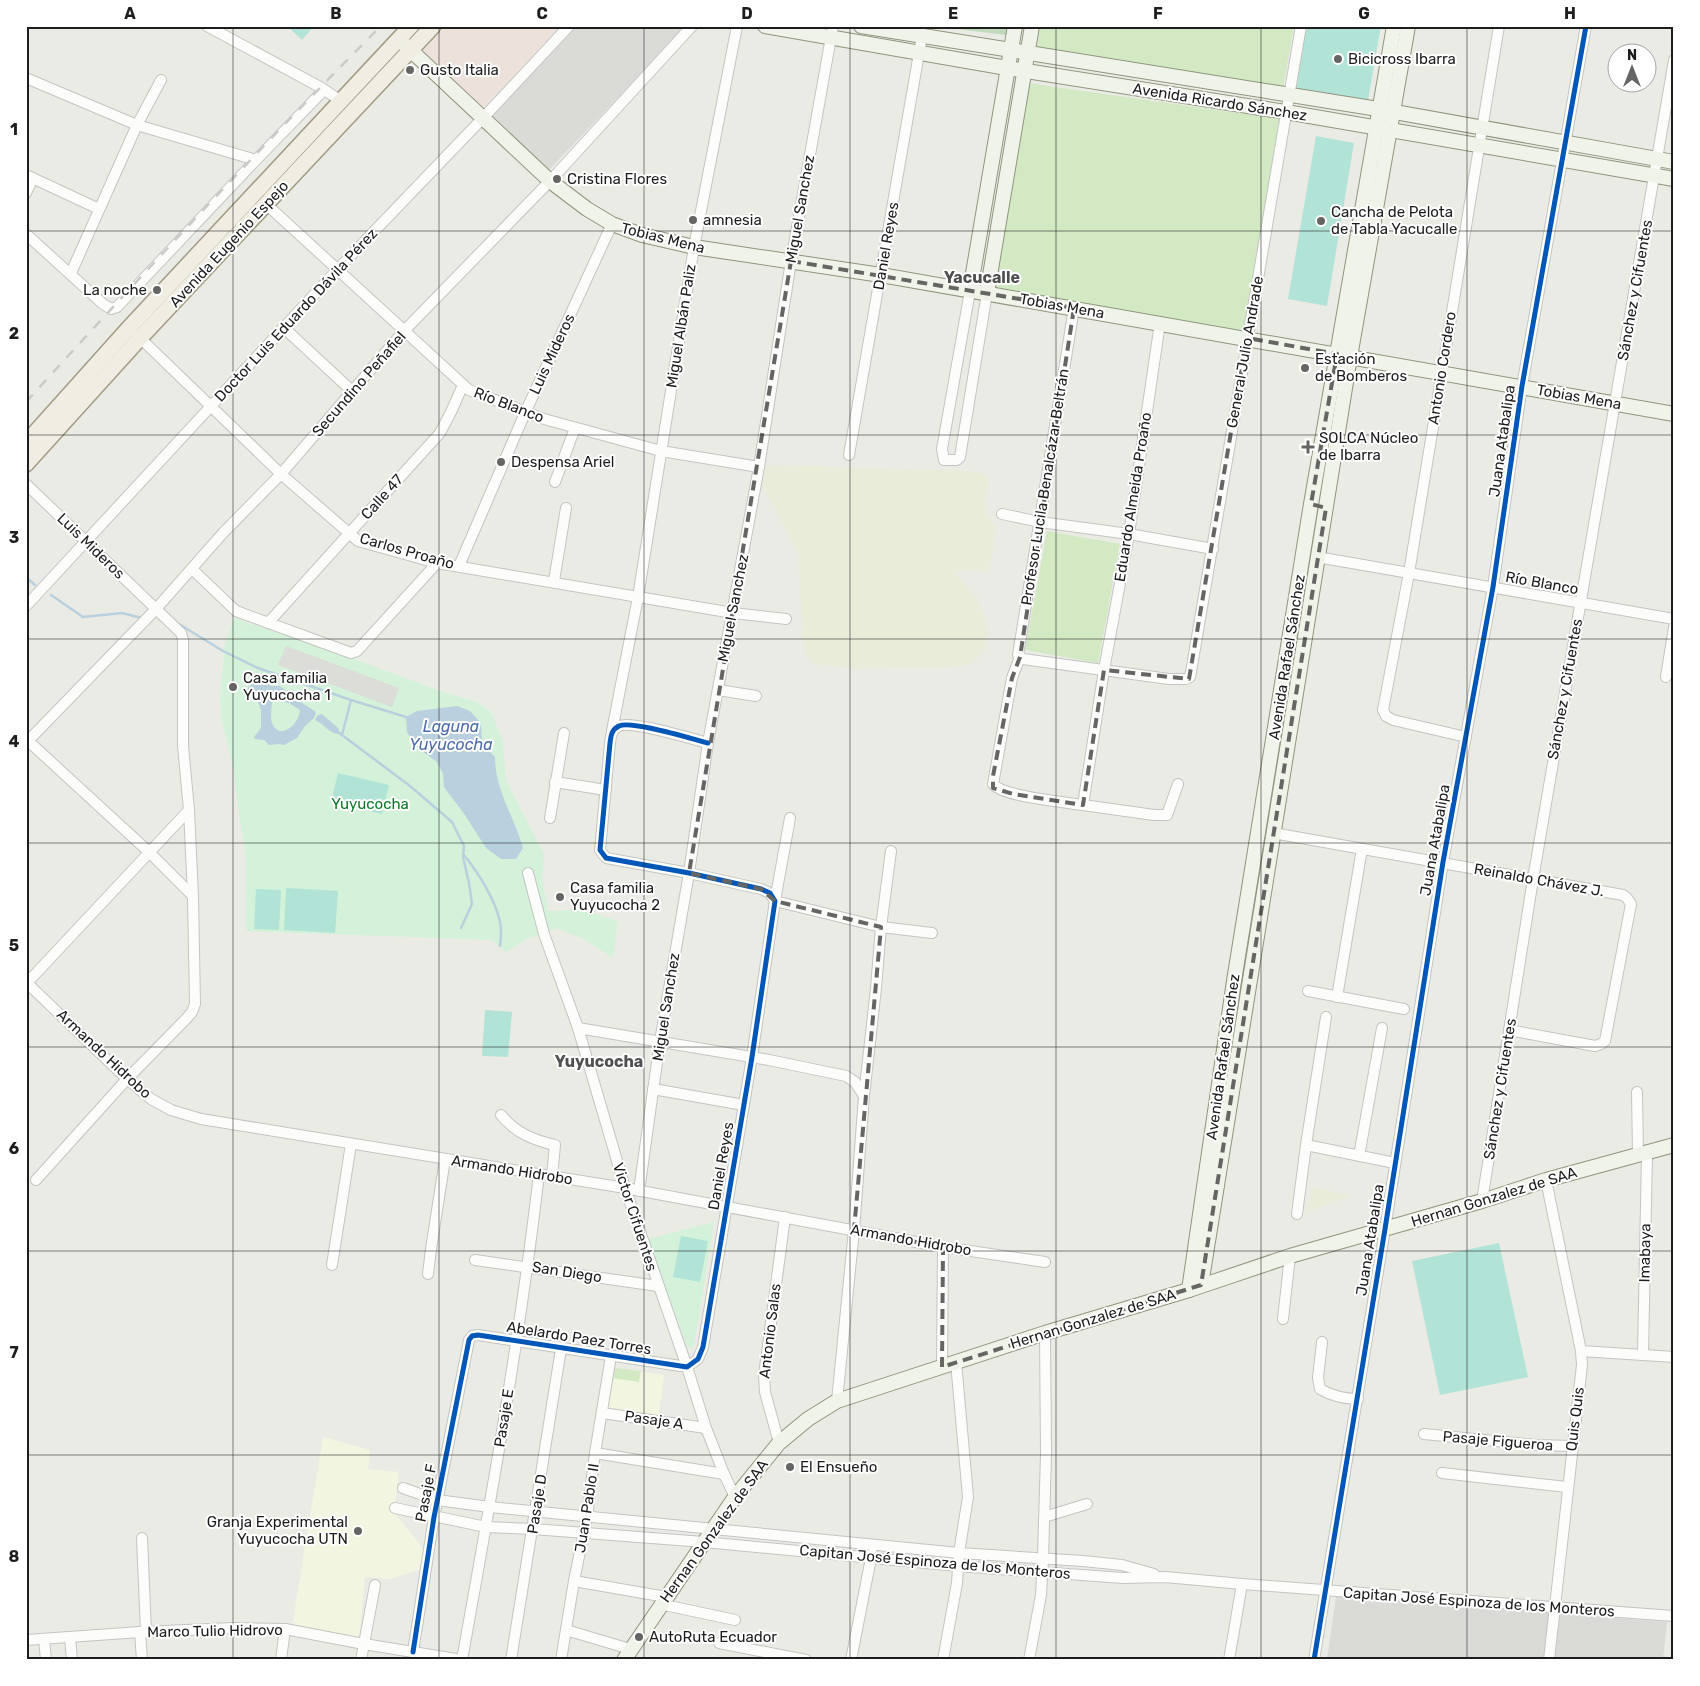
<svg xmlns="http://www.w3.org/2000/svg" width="1700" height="1686" viewBox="0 0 1700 1686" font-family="Rubik,sans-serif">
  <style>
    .residential { fill: #dadad7 }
    .commercial { fill: #ede1db }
    .education { fill: #f2f5e0 }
    .farmland { fill: #e8ecd9 }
    .grass { fill: #d2e9c4 }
    .forest { fill: #c1dabb }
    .park { fill: #d3f2d9 }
    .pitch { fill: #b1e3d6 }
    .parking { fill: #dcdcd9 }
    .water { fill: #b9d0de; fill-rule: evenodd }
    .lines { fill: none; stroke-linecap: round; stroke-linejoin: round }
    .stream { stroke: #b9d0de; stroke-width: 2.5 }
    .street-casing { stroke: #c4c4c2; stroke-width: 12 }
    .secondary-casing { stroke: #8f957e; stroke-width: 16 }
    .primary-casing { stroke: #a19c83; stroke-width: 18 }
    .street { stroke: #fcfcfb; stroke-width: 10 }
    .secondary { stroke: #f0f3e9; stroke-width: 14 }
    .primary { stroke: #f0ede3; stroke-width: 15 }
    .rail { stroke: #cacac9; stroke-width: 2.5; stroke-dasharray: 10 10; stroke-linecap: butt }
    .cycleway-casing { stroke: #fff; stroke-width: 8 }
    .cycleway { stroke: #0057b8; stroke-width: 5 }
    .marked { fill: none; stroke: #656563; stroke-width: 4; stroke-dasharray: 10 6; stroke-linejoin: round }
    .grid { fill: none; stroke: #1d1d1d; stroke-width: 1; stroke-opacity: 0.55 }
    .poi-dot { fill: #656563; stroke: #fff; stroke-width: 2 }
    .labels { text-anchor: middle; stroke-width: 4; stroke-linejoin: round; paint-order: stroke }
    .poi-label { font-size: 15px; fill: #1d1d1d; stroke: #fff; text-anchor: start }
    .street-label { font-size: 15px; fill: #1d1d1d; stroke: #fff }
    .park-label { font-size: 15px; fill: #0e7829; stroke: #fff }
    .neighbourhood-label { font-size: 16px; font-weight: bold; fill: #505050; stroke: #fff }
    .water-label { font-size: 16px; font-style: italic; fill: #4c6baa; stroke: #fff }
    .neatline { fill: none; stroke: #1d1d1d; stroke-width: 2 }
    .grid-label { font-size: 16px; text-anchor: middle; font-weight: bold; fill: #1d1d1d }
  </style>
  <rect width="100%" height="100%" fill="#ebebe6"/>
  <!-- residential -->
  <g class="residential">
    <path d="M576 26H686L549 170 491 116Z"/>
    <path d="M1336 1596 1667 1622 1663 1660H1327Z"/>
  </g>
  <!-- commercial -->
  <path class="commercial" d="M446 26H561L482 109 420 54Z"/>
  <!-- education -->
  <g class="education">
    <path d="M616 1368 664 1375 658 1417 607 1410 612 1378Z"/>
    <path d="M323 1437 370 1450 368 1469 399 1472 394 1512 424 1550 420 1570 389 1579 365 1577 359 1638 292 1626Z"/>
  </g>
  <!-- farmland -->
  <g class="farmland">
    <path d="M766 465 968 471 981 473 988 478V488L985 502 987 514 996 527 989 572 962 570 955 573 977 599 984 617 988 630 985 650 971 664 944 668 857 669 813 664 805 654 802 638 799 557 762 485Z"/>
    <path d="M1312 1187 1353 1196 1306 1212Z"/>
  </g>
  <!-- grass -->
  <g class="grass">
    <path d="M1040 26H1294L1283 88 1037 47Z"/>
    <path d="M1027 83 1280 119 1244 331 992 287Z"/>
    <path d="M1047 531 1120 544 1098 663 1025 650Z"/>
    <path d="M616 1368 641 1371 639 1382 612 1378Z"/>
  </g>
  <!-- forest -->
  <path class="forest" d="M932 26H1008L1006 35Z"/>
  <!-- park -->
  <g class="park">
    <path d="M234 618 341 654 440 691 477 702 491 712 503 742 506 781 544 855 542 878 548 911 582 910 618 921 613 958 584 939 556 928 544 934 528 938 506 952 492 940 246 931V862L233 768 221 716 220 697 225 645Z"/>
    <path d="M714 1222 694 1346 690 1348 687 1346 648 1239Z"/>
  </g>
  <!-- pitch -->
  <g class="pitch">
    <path d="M287 26H314L302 40Z"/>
    <path d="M1306 26H1381L1368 100 1295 89Z"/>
    <path d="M1316 136 1354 143 1327 306 1288 299Z"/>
    <path d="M338 773 389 785 382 814 331 802Z"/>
    <path d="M286 888 338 891 335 933 284 930Z"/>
    <path d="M256 889 281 890 279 930 254 929Z"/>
    <path d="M485 1010 512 1012 508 1057 482 1056Z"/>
    <path d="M681 1236 708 1241 700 1282 673 1277Z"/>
    <path d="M1499 1243 1528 1377 1440 1395 1412 1261Z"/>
  </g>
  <!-- parking -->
  <path class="parking" d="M286 646 399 688 392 707 278 665Z"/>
  <!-- water -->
  <g class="water">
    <path d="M258 677 271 686H280L296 699 316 712 314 718 305 726 297 738 284 745 279 744 269 745 264 740 255 739 254 737 261 728V710L255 694 247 691V689ZM272 699 289 703 300 710C300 723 280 742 272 723 270 717 272 706 272 699Z"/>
    <path d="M457 706 470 711 481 723 482 744 495 757C495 790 514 816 523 848L516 859H501L486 848 465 815 444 787 443 773 436 761 417 748 407 732 406 717 417 711Z"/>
    <path d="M322 714 339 729 337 734C328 732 324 724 315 720L318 715Z"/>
  </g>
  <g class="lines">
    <!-- stream -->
    <g class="stream">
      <path d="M26 577 35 585"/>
      <path d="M51 595 83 617 122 613 142 618"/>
      <path d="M179 624 223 651 258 668 351 700 406 717"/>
      <path d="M338 732 410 786 452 822 464 846 463 857 469 883 472 904 461 928"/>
      <path d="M342 735 351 700"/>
      <path d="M463 854C478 872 495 899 500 922 502 930 501 938 500 946"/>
    </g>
    <defs>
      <g id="street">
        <path d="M207 26 320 87 341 101"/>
        <path d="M26 78 137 125 256 160"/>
        <path d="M26 175 99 209"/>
        <path d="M26 193 33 178"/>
        <path d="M266 204 469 390 544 419 661 451 759 467"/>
        <path d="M26 234 103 304 111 309 117 307 256 160 324 90"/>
        <path d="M71 273 137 125 161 80"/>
        <path d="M970 291 942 449 944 460H957L960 457 987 293"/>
        <path d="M1074 308 1018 655 1023 659 1169 679H1186L1190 677 1191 672 1301 26"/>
        <path d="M283 327 352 391"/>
        <path d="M137 335 281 474 358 541 437 563 733 613 786 619"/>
        <path d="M849 455 922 36"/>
        <path d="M555 482 575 428"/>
        <path d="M26 484 181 633 183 640V746L189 810 193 896 195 1004 192 1012 186 1019 127 1079 36 1180"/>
        <path d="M1002 514 1040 522 1129 534 1213 549"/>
        <path d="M1317 557 1674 619"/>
        <path d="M459 566 525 413 612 224"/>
        <path d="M192 569 236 611 351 653 357 651 437 563"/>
        <path d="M554 581 566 508"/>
        <path d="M26 606 337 270 482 119 569 26"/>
        <path d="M268 623 440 433 451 412 463 385"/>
        <path d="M1020 657 1012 678 993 784C1003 797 1065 802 1083 805L1104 670 1129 534 1160 323"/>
        <path d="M1666 677 1674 627"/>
        <path d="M718 690 756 696"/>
        <path d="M612 731 638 597 694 247 737 26"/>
        <path d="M1466 737 1393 720 1386 716 1383 710 1409 573 1499 26"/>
        <path d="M26 739 149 852 193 896"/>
        <path d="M26 743 156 609 223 533 281 474 404 331 550 181 692 26"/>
        <path d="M555 782 606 790"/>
        <path d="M1083 805 1154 815H1167L1178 784"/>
        <path d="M550 818 564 733"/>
        <path d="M790 818 775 901 881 927 932 933"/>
        <path d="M1273 833 1623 895 1627 898 1631 904 1605 1041 1601 1044 1595 1046 1509 1030"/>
        <path d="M528 873 544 934 578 1028 625 1188 687 1367 706 1428 724 1474 735 1497"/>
        <path d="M26 982 127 1079 151 1099 171 1110 201 1119 625 1188 943 1247 1045 1262"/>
        <path d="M26 984 189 810"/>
        <path d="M1308 991 1404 1009"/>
        <path d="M1337 997 1362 849"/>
        <path d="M1326 1017 1306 1145 1395 1163"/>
        <path d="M578 1028 769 1060 846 1076 855 1082 864 1096"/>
        <path d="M653 1089 744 1105"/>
        <path d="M1637 1092 1638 1155"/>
        <path d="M501 1115C516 1133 533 1140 555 1145L552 1176"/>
        <path d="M1359 1156 1382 1028"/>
        <path d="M1546 1180 1581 1351 1582 1365 1549 1660"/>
        <path d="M639 1191 660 1041 689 873 708 743 759 467 791 261 833 26"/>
        <path d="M1482 1201 1533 879 1674 60"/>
        <path d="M1297 1214 1306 1145"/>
        <path d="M475 1260 658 1286"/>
        <path d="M332 1265 351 1144"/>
        <path d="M428 1274 431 1249 445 1159"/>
        <path d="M1283 1319 1290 1256"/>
        <path d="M1322 1342 1318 1378 1320 1389C1332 1396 1343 1399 1358 1399"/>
        <path d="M1581 1351 1674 1357"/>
        <path d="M1643 1354 1647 1153"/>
        <path d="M942 1367 943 1247"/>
        <path d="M837 1401 854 1230 864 1096 876 988 881 927 891 851"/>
        <path d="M602 1413 706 1428"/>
        <path d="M1424 1434 1537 1445 1572 1446"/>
        <path d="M779 1443 765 1392 764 1375 785 1217"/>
        <path d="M595 1453 724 1474"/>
        <path d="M1442 1473 1567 1487"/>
        <path d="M403 1488 437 1500 490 1507 959 1553 1083 1561 1122 1565 1154 1574"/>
        <path d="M395 1508 486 1527 533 1529 704 1542 958 1566 1123 1578 1165 1577 1242 1584 1674 1616"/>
        <path d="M1044 1517 1087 1504"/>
        <path d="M142 1538 146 1632"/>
        <path d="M574 1581 666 1597"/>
        <path d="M660 1604 735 1620"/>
        <path d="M566 1630 630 1649"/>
        <path d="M140 1632 142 1660"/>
        <path d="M70 1637 72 1660"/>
        <path d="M44 1639 46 1660"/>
        <path d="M26 1640 140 1632 233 1628 285 1629 364 1644 462 1660C491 1499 520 1337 539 1174"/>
        <path d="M719 1643 806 1660"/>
        <path d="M413 1652 434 1517 469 1340 472 1336 478 1335 687 1367 698 1359 703 1347 752 1057 775 901 770 893 761 889 689 873 606 858 600 850 610 743C611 736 611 730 619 726 631 720 692 739 708 743"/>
        <path d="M281 1660 285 1629"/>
        <path d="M361 1660 375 1585"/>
        <path d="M511 1660 561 1349"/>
        <path d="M561 1660 574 1581 587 1517 595 1453 611 1356"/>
        <path d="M851 1660 872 1553"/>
        <path d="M943 1660 957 1583 959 1553 968 1497 956 1362"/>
        <path d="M1029 1660 1041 1595 1043 1558 1046 1454 1045 1333"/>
        <path d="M1229 1660 1242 1584"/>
        <path d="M1314 1660 1385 1229 1443 862 1493 587 1522 386 1586 26"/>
      </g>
      <g id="secondary">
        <path d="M765 26 1007 68 1286 112 1674 179"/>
        <path d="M861 26 1378 109 1674 162"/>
        <path d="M403 43 550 181 587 209 612 224 642 235 694 247 881 275 1674 414"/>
        <path d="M970 291 1015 26"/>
        <path d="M987 293 1032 26"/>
        <path d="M1201 1285 1350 357 1408 26"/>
        <path d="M1189 1290 1234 981 1311 504 1394 26"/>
        <path d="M624 1660 735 1497 779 1443 808 1419 837 1401 1045 1333 1189 1290 1290 1256 1482 1201 1546 1180 1674 1145"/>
      </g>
      <g id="primary">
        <path d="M26 443 129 328 411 26"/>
        <path d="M26 464 140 338 433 26"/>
      </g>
    </defs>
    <!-- street casing -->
    <use href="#street" class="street-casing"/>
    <!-- secondary casing -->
    <use href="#secondary" class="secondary-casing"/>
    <!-- primary casing -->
    <use href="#primary" class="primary-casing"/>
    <!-- street -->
    <use href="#street" class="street"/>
    <!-- secondary -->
    <use href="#secondary" class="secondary"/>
    <!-- primary -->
    <use href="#primary" class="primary"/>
    <!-- rail -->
    <path class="rail" d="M26 402C142 275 259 148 381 26"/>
    <defs>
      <g id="cycleway">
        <path d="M413 1652 434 1517 469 1340 472 1336 478 1335 687 1367 698 1359 703 1347 752 1057 775 901 770 893 761 889 689 873 606 858 600 850 610 743C611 736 611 730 619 726 631 720 692 739 708 743"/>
        <path d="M1314 1660 1385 1229 1443 862 1493 587 1522 386 1586 26"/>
      </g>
    </defs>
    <!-- cycleway casing -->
    <use href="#cycleway" class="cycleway-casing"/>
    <!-- cycleway -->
    <use href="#cycleway" class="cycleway"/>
  </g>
  <!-- marked area -->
  <path class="marked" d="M791 261 1074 308 1020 657 1012 678 993 776V788L1013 794 1083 805 1104 670 1189 679 1247 338 1337 354 1311 504 1326 508 1201 1285 942 1367 943 1247 854 1230 881 927 775 901 761 889 689 873Z"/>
  <!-- grid -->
  <path class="grid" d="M233 26V1660M439 26V1660M644 26V1660M850 26V1660M1056 26V1660M1261 26V1660M1467 26V1660M26 231H1674M26 435H1674M26 639H1674M26 843H1674M26 1047H1674M26 1251H1674M26 1455H1674"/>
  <!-- markers -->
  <g class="poi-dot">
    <circle cx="1338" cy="59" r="5"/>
    <circle cx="410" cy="70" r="5"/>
    <circle cx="557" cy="179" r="5"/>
    <circle cx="693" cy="220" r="5"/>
    <circle cx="1321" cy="221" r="5"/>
    <circle cx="157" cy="290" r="5"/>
    <circle cx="1305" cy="368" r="5"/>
    <path d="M1305.5 439.5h5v5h5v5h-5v5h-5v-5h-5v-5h5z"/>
    <circle cx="501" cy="462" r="5"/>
    <circle cx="233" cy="687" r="5"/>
    <circle cx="560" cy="897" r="5"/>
    <circle cx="790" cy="1467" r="5"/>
    <circle cx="358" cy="1531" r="5"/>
    <circle cx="639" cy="1637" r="5"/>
  </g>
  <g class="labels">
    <!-- poi labels -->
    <g class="poi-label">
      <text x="1348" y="64">Bicicross Ibarra</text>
      <text x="420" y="75">Gusto Italia</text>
      <text x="567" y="184">Cristina Flores</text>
      <text x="1331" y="217">Cancha de Pelota<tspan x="1331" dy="17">de Tabla Yacucalle</tspan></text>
      <text x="703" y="225">amnesia</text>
      <text x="147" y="295" text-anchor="end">La noche</text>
      <text x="1315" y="364">Estación<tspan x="1315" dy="17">de Bomberos</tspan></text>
      <text x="1319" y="443">SOLCA Núcleo<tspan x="1319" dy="17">de Ibarra</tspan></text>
      <text x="511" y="467">Despensa Ariel</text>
      <text x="243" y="683">Casa familia<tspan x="243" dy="17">Yuyucocha 1</tspan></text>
      <text x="570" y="893">Casa familia<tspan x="570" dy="17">Yuyucocha 2</tspan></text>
      <text x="800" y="1472">El Ensueño</text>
      <text x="348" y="1527" text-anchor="end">Granja Experimental<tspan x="348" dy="17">Yuyucocha UTN</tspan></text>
      <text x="649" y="1642">AutoRuta Ecuador</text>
    </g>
    <!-- street labels -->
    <g class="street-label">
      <text transform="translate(1220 102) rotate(9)" y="5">Avenida Ricardo Sánchez</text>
      <text transform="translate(800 209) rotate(-80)" y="5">Miguel Sanchez</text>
      <text transform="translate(663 238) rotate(14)" y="5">Tobias Mena</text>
      <text transform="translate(229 244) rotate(-47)" y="5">Avenida Eugenio Espejo</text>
      <text transform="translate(886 246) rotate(-80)" y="5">Daniel Reyes</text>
      <text transform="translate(1635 290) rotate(-80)" y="5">Sánchez y Cifuentes</text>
      <text transform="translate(1062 306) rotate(10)" y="5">Tobias Mena</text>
      <text transform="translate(296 315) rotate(-47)" y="5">Doctor Luis Eduardo Dávila Pérez</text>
      <text transform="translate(681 326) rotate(-81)" y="5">Miguel Albán Paliz</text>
      <text transform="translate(1245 352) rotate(-80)" y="5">General Julio Andrade</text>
      <text transform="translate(552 354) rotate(-65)" y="5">Luis Mideros</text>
      <text transform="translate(1442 368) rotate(-81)" y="5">Antonio Cordero</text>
      <text transform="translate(359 384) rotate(-49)" y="5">Secundino Peñafiel</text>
      <text transform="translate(1579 397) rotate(10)" y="5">Tobias Mena</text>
      <text transform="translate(509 405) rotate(21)" y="5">Río Blanco</text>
      <text transform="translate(1502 441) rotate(-82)" y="5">Juana Atabalipa</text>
      <text transform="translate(1045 487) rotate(-81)" y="5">Profesor Lucila Benalcázar Beltrán</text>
      <text transform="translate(382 497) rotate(-48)" y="5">Calle 47</text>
      <text transform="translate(1133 497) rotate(-81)" y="5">Eduardo Almeida Proaño</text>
      <text transform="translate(91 546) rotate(44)" y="5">Luis Mideros</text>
      <text transform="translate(407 551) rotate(16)" y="5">Carlos Proaño</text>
      <text transform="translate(1542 583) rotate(10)" y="5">Río Blanco</text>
      <text transform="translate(733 608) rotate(-79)" y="5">Miguel Sanchez</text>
      <text transform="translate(1287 657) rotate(-81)" y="5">Avenida Rafael Sánchez</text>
      <text transform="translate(1565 689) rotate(-80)" y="5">Sánchez y Cifuentes</text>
      <text transform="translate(1435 840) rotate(-80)" y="5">Juana Atabalipa</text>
      <text transform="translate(1539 880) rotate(10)" y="5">Reinaldo Chávez J.</text>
      <text transform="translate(666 1007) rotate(-81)" y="5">Miguel Sanchez</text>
      <text transform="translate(104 1054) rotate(43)" y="5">Armando Hidrobo</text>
      <text transform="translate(1223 1057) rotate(-82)" y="5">Avenida Rafael Sánchez</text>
      <text transform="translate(1500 1089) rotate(-81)" y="5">Sánchez y Cifuentes</text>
      <text transform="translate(721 1166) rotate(-80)" y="5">Daniel Reyes</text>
      <text transform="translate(512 1170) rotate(9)" y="5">Armando Hidrobo</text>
      <text transform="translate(1494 1197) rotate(-17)" y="5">Hernan Gonzalez de SAA</text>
      <text transform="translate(635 1217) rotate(72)" y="5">Victor Cifuentes</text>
      <text transform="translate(911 1240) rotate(10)" y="5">Armando Hidrobo</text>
      <text transform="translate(1370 1240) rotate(-81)" y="5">Juana Atabalipa</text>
      <text transform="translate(1645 1253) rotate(-89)" y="5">Imabaya</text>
      <text transform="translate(567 1272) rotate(9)" y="5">San Diego</text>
      <text transform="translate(1093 1319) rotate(-17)" y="5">Hernan Gonzalez de SAA</text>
      <text transform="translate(770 1331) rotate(-83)" y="5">Antonio Salas</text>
      <text transform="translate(579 1338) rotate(9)" y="5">Abelardo Paez Torres</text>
      <text transform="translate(504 1418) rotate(-81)" y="5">Pasaje E</text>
      <text transform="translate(1575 1419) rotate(-83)" y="5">Quis Quis</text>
      <text transform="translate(654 1420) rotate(8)" y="5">Pasaje A</text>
      <text transform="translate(1498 1441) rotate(5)" y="5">Pasaje Figueroa</text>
      <text transform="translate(426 1493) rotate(-79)" y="5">Pasaje F</text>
      <text transform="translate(537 1504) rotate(-81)" y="5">Pasaje D</text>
      <text transform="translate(587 1508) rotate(-81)" y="5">Juan Pablo II</text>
      <text transform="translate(714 1531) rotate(-54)" y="5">Hernan Gonzalez de SAA</text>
      <text transform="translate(935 1562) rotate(5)" y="5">Capitan José Espinoza de los Monteros</text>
      <text transform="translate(1479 1602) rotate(4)" y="5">Capitan José Espinoza de los Monteros</text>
      <text transform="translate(215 1631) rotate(-1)" y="5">Marco Tulio Hidrovo</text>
    </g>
    <!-- park labels -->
    <g class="park-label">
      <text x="370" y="809">Yuyucocha</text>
    </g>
    <!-- neighbourhood labels -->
    <g class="neighbourhood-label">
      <text x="982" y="283">Yacucalle</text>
      <text x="599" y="1067">Yuyucocha</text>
    </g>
    <!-- water labels -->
    <g class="water-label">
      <text x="451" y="732">Laguna<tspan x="451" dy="18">Yuyucocha</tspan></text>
    </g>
  </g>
  <!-- border -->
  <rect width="1700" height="1686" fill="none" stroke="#ffffff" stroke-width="55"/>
  <!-- north arrow -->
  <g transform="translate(1632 68)"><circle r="24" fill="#ffffff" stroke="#a5a5a5"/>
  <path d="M0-4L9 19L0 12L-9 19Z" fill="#656563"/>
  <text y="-8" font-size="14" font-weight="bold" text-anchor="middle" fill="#1d1d1d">N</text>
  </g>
  <rect x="28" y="28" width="1644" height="1630" class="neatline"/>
  <g class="grid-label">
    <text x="130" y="19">A</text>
    <text x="336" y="19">B</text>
    <text x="542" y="19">C</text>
    <text x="747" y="19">D</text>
    <text x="953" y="19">E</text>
    <text x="1158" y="19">F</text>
    <text x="1364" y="19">G</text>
    <text x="1570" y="19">H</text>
    <text x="14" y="135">1</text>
    <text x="14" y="339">2</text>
    <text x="14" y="543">3</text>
    <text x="14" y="747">4</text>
    <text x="14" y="951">5</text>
    <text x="14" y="1154">6</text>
    <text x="14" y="1358">7</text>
    <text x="14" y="1562">8</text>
  </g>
</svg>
